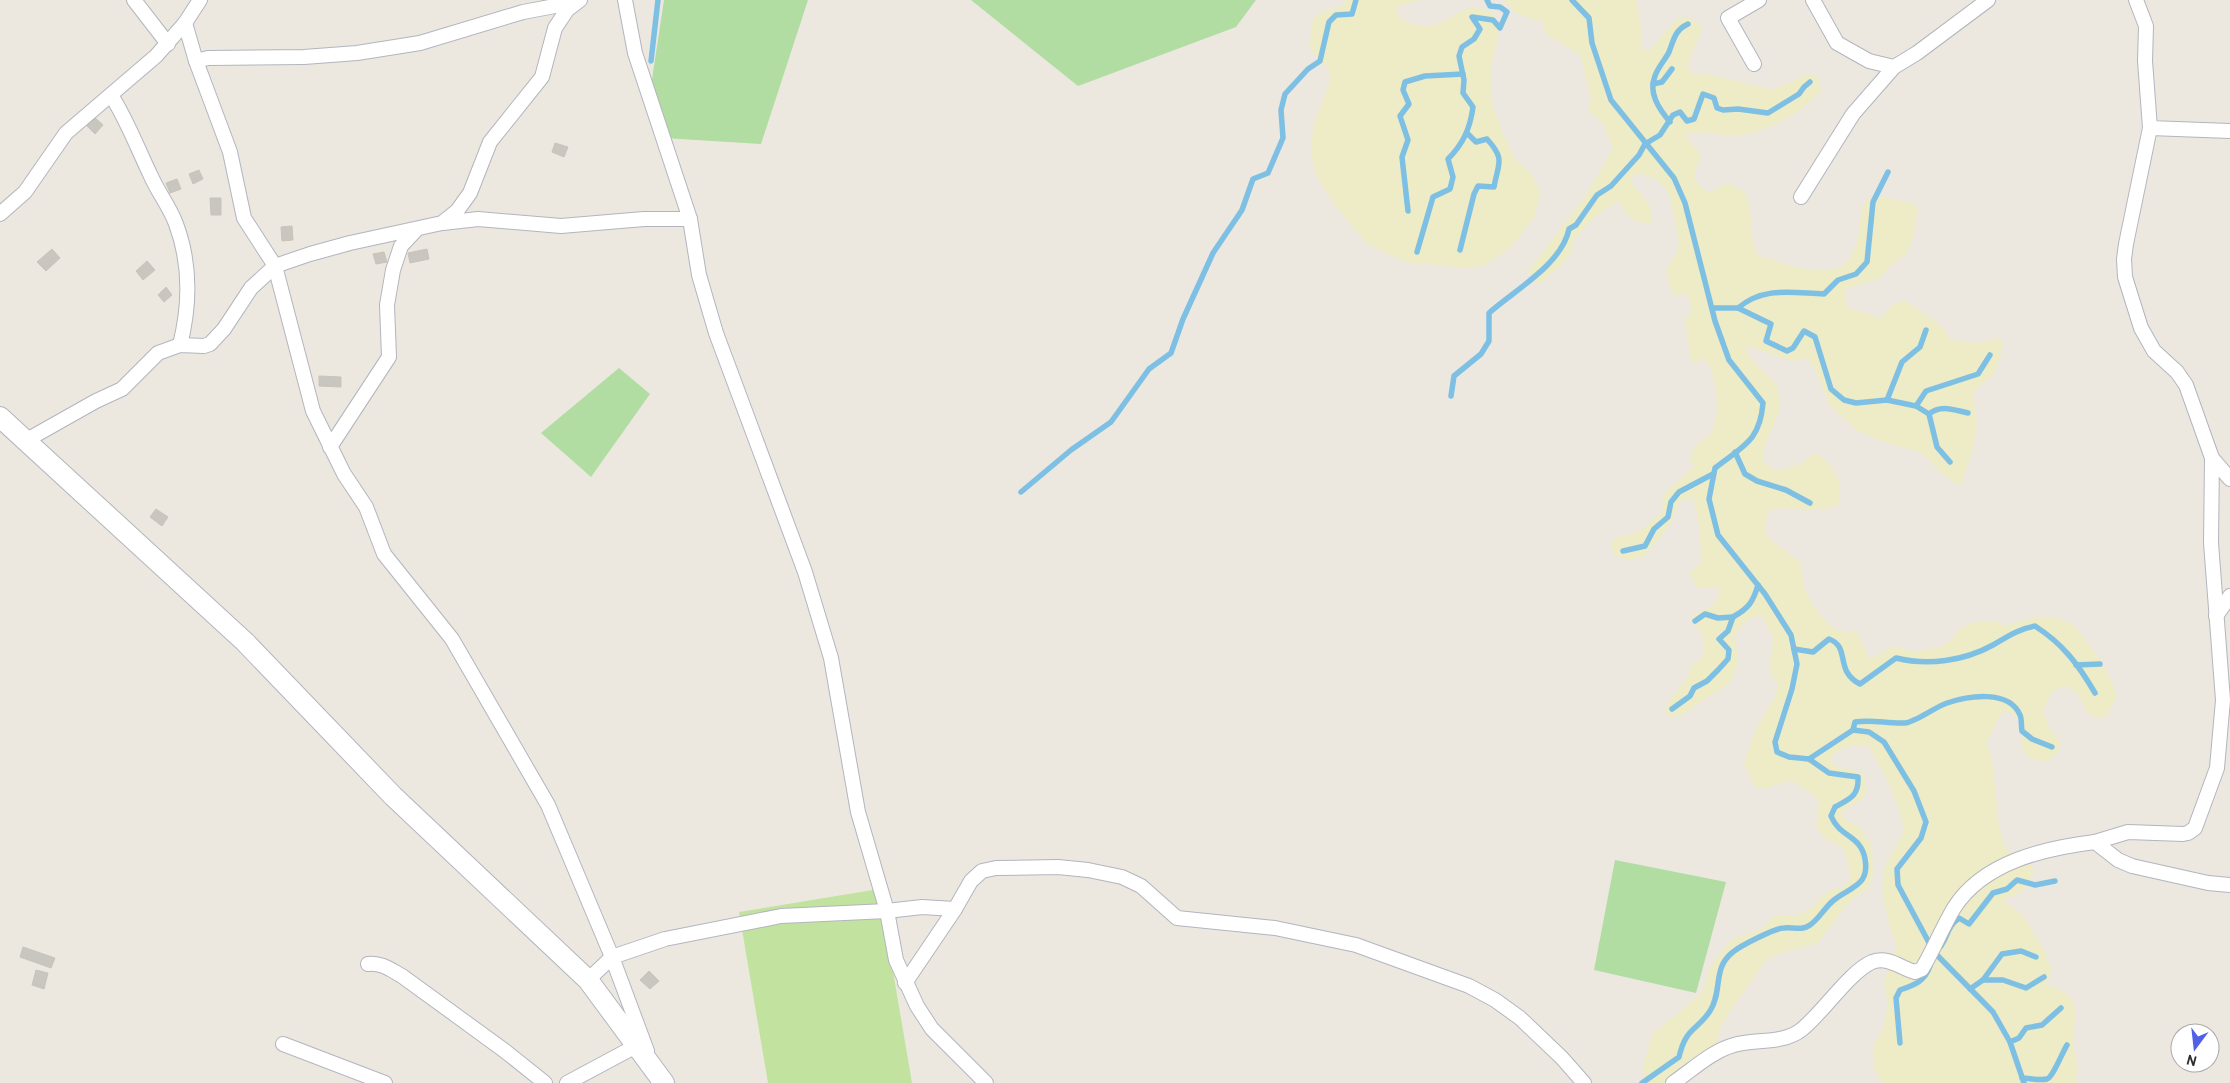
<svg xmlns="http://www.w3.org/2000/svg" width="2230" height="1083" viewBox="0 0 2230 1083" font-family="Overpass,sans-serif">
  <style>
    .green { fill: #b1dda2 }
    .sand { fill: #eeebc7 }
    .pitch { fill: #c1e39f }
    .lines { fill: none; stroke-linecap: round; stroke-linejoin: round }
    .stream { stroke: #7ec0e3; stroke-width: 5.5 }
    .building { fill: #c8c6be; stroke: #c8c4ba }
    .street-casing { stroke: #b3b5be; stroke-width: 16 }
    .secondary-casing { stroke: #b3b5be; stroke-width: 22 }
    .street { stroke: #fff; stroke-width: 14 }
    .secondary { stroke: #fff; stroke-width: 20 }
  </style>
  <rect width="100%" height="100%" fill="#ece8e0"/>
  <!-- green -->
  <g class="green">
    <path d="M664 0H808L761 144 664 138 651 86Z"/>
    <path d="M971 0H1256L1236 27 1078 86Z"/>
    <path d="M619 368 650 394 591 477 541 433Z"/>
    <path d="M1615 860 1726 882 1696 993 1594 970Z"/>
  </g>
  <!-- sand -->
  <g class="sand">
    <path d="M1345 0H1422L1396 7 1399 18C1437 36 1438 21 1472 7L1493 12 1500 28 1491 66 1492 104 1502 131 1516 160 1532 174 1541 194 1534 218 1510 248 1486 265 1467 268 1405 262 1367 244 1334 204 1316 176 1311 151 1313 126 1330 80V71L1310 49C1312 18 1308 15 1340 7Z"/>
    <path d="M1503 0H1636L1640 17 1642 49 1649 51 1678 17 1691 18 1703 27 1687 66 1694 75 1708 74 1770 89 1777 88 1808 74 1819 77 1821 91C1800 115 1763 134 1732 136 1716 136 1701 129 1686 135 1689 145 1698 147 1701 157L1695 171V180L1708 193 1727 183C1732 185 1738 187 1742 190 1755 199 1747 240 1759 256 1781 262 1822 278 1842 266 1850 261 1854 251 1856 243 1861 229 1859 215 1865 201L1882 197 1915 204 1918 210 1912 242 1907 253 1888 268 1881 278 1846 289 1845 300 1849 308 1881 318 1891 306 1904 300 1942 326 1951 340 1978 343 1999 338 2004 342 1995 373 1972 393C1983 424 1972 458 1960 486L1943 475 1922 453 1881 441 1858 431 1830 406 1815 368 1805 358 1792 361 1745 345 1750 358 1778 386 1780 409 1764 449 1763 460 1772 470C1791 469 1801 465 1815 453 1834 463 1844 483 1839 504 1818 517 1791 503 1768 511L1765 526 1766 536 1801 563 1804 588 1815 608 1831 627 1849 633 1856 630 1870 659C1887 651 1891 641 1912 652 1923 650 1941 649 1950 641 1954 638 1956 631 1960 629 1974 620 1992 618 2006 626 2027 617 2056 611 2076 628 2082 633 2087 643 2092 649 2103 664 2113 680 2117 697L2105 718C2078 716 2090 707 2076 693 2073 690 2068 688 2065 686L2053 691 2043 711 2048 726 2061 742 2057 754 2048 762 2033 759 2023 753 2020 720 2010 713 2002 711 1987 742 1993 767 1999 826 2006 850 2030 860 2034 870 2025 890 2003 900 2023 915 2042 946 2052 970 2047 984C2087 1000 2072 1011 2074 1044 2075 1061 2081 1066 2075 1083H1884L1879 1079 1873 1066V1045L1882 1031 1888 1006 1884 982 1897 945 1889 926 1882 890 1885 865 1904 831 1900 811 1889 784 1869 746C1854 743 1845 747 1833 755L1831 762C1840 771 1851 768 1863 773 1871 796 1865 799 1844 809L1842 815 1845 820 1858 825 1872 844 1873 875 1868 889 1851 900 1817 944 1787 951 1767 959 1728 1014 1719 1032 1717 1049 1668 1083H1643L1644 1063 1652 1034 1701 994 1710 967 1730 940 1761 929 1776 915C1783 915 1794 917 1800 914 1820 907 1821 887 1843 888L1851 876 1844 849 1825 838 1816 827 1819 801 1810 792 1790 780 1766 789 1754 786 1744 763 1756 728 1775 697 1778 682 1771 676 1770 664 1773 638 1762 616C1747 616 1741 626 1734 638L1739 660 1731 682 1682 715 1673 717 1666 714 1665 707 1688 676 1692 664 1702 659C1706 644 1706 633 1693 624L1691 616C1704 609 1721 605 1720 587L1697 588 1689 572 1701 563 1700 529 1693 498 1679 502 1672 522 1644 557 1628 560 1613 554 1611 543C1620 533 1627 537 1637 532 1647 526 1655 518 1663 511L1662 498C1670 486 1685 476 1695 465L1689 461C1691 457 1692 450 1695 447 1699 440 1709 439 1712 431 1721 410 1717 377 1705 359L1695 363 1690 358 1687 332 1684 320 1692 311 1687 294 1672 295 1666 269 1677 252 1679 242 1669 193 1657 180 1639 173 1634 175 1631 179C1638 196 1654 201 1652 223 1635 224 1625 218 1621 201H1618L1597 215 1574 239 1571 253 1560 267 1539 284 1528 271 1586 195 1613 148 1603 124 1590 112 1588 106 1591 98 1580 55 1543 32V22L1518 14Z"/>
  </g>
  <!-- pitch -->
  <path class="pitch" d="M879 889 912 1083H768L739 912Z"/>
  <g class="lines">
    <!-- stream -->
    <g class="stream">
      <path d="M1572 0 1589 18 1592 43 1611 100 1674 178 1685 203 1715 321 1729 360 1763 403C1760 441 1743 446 1715 468L1709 499 1718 535 1765 594 1791 635 1797 664 1792 689 1775 742 1777 752 1789 757 1809 759 1853 730 1869 732 1884 742 1914 791 1926 822 1921 838 1897 869 1898 885 1934 952 1993 1012 2010 1042 2024 1083"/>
      <path d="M651 61 658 0"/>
      <path d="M1653 84 1662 82 1672 69"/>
      <path d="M1670 122C1659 109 1648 93 1655 76 1658 67 1665 60 1669 52 1674 39 1675 30 1688 24"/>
      <path d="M1408 211 1402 157 1408 140 1400 116 1409 104 1403 90 1405 82 1425 76 1463 74"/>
      <path d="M1460 250 1474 194 1478 186 1494 187C1498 163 1506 160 1487 139L1476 142 1467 133"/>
      <path d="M1417 252 1433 197 1450 189 1453 177 1448 159C1463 144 1470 129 1473 107L1463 93 1464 80 1459 56 1462 47 1474 39 1480 29 1472 17 1493 20 1500 28 1507 12 1500 7 1490 6 1487 0"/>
      <path d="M1712 308H1738L1771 324 1766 341 1787 351 1793 348 1804 331 1815 337 1831 389 1844 400 1856 403 1887 400 1916 406 1926 391 1978 374 1990 355"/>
      <path d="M1738 308C1764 286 1792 293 1824 294L1838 280 1856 274 1867 262 1873 202 1888 172"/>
      <path d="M1451 396 1454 376 1481 354 1489 341V313C1515 290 1562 264 1569 229L1576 225 1597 195 1611 186 1639 155 1645 144 1660 135 1673 115 1680 112 1687 121 1694 119 1703 94 1714 98 1717 108 1723 110 1738 109 1768 113 1799 94 1804 87 1810 82"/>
      <path d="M1887 400 1902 362 1920 347 1926 330"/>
      <path d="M1916 406 1929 414 1937 447 1950 462"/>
      <path d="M1929 414C1941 404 1954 410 1968 413"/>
      <path d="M1735 452 1745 474 1757 481 1786 490 1810 503"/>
      <path d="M1021 492 1071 450 1111 422 1149 369 1171 353 1183 319 1213 253 1242 210 1253 179 1268 173 1283 138 1281 110 1285 94 1308 69 1320 61 1329 22 1336 15 1352 14 1356 0"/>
      <path d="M1623 551 1645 546 1654 529 1668 517 1671 502 1679 492 1713 474"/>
      <path d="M1695 621 1705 614 1718 618 1733 617"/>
      <path d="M1794 649 1813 652 1829 639C1851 647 1834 671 1860 684L1896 658C1928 666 1964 661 1993 645 2007 637 2018 629 2035 626 2063 644 2078 664 2095 693"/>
      <path d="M2076 665 2100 664"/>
      <path d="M1672 709 1690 696 1694 688 1707 681 1718 670 1728 659 1729 650 1719 639 1728 631 1733 617C1749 608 1753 602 1758 585"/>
      <path d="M1853 730 1855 722C1872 719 1888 724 1905 723 1916 722 1935 707 1947 703 1968 696 2009 689 2020 715 2022 719 2021 726 2022 731L2032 739 2052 747"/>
      <path d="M1941 946C1949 934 1947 927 1959 918L1969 924 1993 893 2007 889 2017 880 2035 885 2055 881"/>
      <path d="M1983 980H2003L2026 988 2044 977"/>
      <path d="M1970 989 1983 980 2002 954 2021 951 2036 957"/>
      <path d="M2010 1042 2019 1038 2026 1028 2042 1025 2061 1008"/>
      <path d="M1900 1043 1896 998 1900 990C1915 985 1925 981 1930 966"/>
      <path d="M2022 1078C2029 1078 2040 1081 2047 1079 2053 1077 2062 1053 2067 1045"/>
      <path d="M1642 1083 1679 1057C1686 1027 1696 1032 1710 1011 1723 991 1712 968 1733 952 1740 946 1775 928 1784 928 1793 927 1802 931 1810 925 1819 919 1825 907 1834 900 1850 887 1870 886 1865 859 1861 835 1840 838 1831 816L1835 807C1850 799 1859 796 1858 777L1829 773 1809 759"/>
    </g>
  </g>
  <!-- building -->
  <g class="building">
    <path d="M92 115 103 125 95 134 84 123Z"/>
    <path d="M555 143 568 147 564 157 552 152Z"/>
    <path d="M199 170 203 179 193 184 189 174Z"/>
    <path d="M177 179 181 189 170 193 166 183Z"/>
    <path d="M210 198H221V215H211Z"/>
    <path d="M292 226 293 240 282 241 281 227Z"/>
    <path d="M52 249 60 258 46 271 37 262Z"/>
    <path d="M427 249 429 259 410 263 408 253Z"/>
    <path d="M384 252 387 262 376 264 373 254Z"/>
    <path d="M147 261 155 270 143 280 136 271Z"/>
    <path d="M166 287 172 295 164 302 158 295Z"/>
    <path d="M319 376 341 377V387L319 386Z"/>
    <path d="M156 509 168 517 162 526 150 517Z"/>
    <path d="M23 947 55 958 51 968 20 957Z"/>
    <path d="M36 970 48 973 44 989 32 985Z"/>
    <path d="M649 971 659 981 650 989 640 980Z"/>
  </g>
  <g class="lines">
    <defs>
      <g id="street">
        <path d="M134 0 168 44"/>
        <path d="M625 0 635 53 690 219 699 275 716 333 805 572 831 658 858 812 887 911 896 960 917 1006 932 1029 986 1083"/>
        <path d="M1813 0 1837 43 1869 61 1894 67"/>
        <path d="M2136 0 2146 26 2145 61 2150 128 2230 131"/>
        <path d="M185 23 196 61 230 152 244 218 275 266 313 411 344 474 366 507 384 554 452 639 548 805 612 957 647 1051"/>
        <path d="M196 61 208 58 304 57 357 53 420 43 523 12 576 2"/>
        <path d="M1754 64 1728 18 1759 0"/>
        <path d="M111 95C127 120 137 147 150 174 157 191 170 207 176 224 191 264 190 305 180 345"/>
        <path d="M1801 197 1853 114 1894 67 1917 53 1988 0"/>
        <path d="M0 214 25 192 66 133 156 56 185 23 200 0"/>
        <path d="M443 223 478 219 561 226 644 219H690"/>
        <path d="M25 441 96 401 122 389 158 353 180 345 204 346 210 344 224 329 251 288 275 266 310 254 350 243 442 223 457 211 470 193 490 142 542 77 555 28 567 10 580 0"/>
        <path d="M330 447 389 357 387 305 393 270 401 246 417 229"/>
        <path d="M2212 458 2230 479"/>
        <path d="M2216 616 2230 596"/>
        <path d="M2095 842 2128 832 2183 834 2188 833 2195 828 2217 768 2223 700 2211 543 2212 458 2186 385 2177 372 2154 351 2141 328 2125 277 2124 259 2126 244 2150 128"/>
        <path d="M368 964C381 962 391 970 402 976L505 1051 545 1083"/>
        <path d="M588 980 612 957 665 939 781 916 887 911 922 907 955 909 971 881 982 871 996 868 1058 867 1088 870 1122 877 1141 886 1177 918 1275 928 1356 945 1469 986 1495 1000 1520 1018 1562 1058 1584 1083"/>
        <path d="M905 983 955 909"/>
        <path d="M283 1044 385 1083"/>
        <path d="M567 1083 636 1046"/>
        <path d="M1673 1083C1692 1070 1712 1051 1734 1045 1755 1039 1783 1044 1801 1030 1822 1014 1849 972 1872 962 1889 956 1900 968 1915 972L1922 969C1934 949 1942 928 1954 908 1983 862 2045 848 2095 842L2118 860 2132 866 2208 883 2230 885"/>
      </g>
      <path id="secondary" d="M0 417 245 642 393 796 588 980 664 1083"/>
    </defs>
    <!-- street casing -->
    <use href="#street" class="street-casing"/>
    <!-- secondary casing -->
    <use href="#secondary" class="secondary-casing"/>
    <!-- street -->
    <use href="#street" class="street"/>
    <!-- secondary -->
    <use href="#secondary" class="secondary"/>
  </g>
  <!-- north arrow -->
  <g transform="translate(2195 1048) rotate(195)"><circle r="24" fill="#ffffff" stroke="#ababab"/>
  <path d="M0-4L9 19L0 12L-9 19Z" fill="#5160e9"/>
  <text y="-8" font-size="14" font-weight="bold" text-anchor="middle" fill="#2c2c2c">N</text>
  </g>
</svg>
